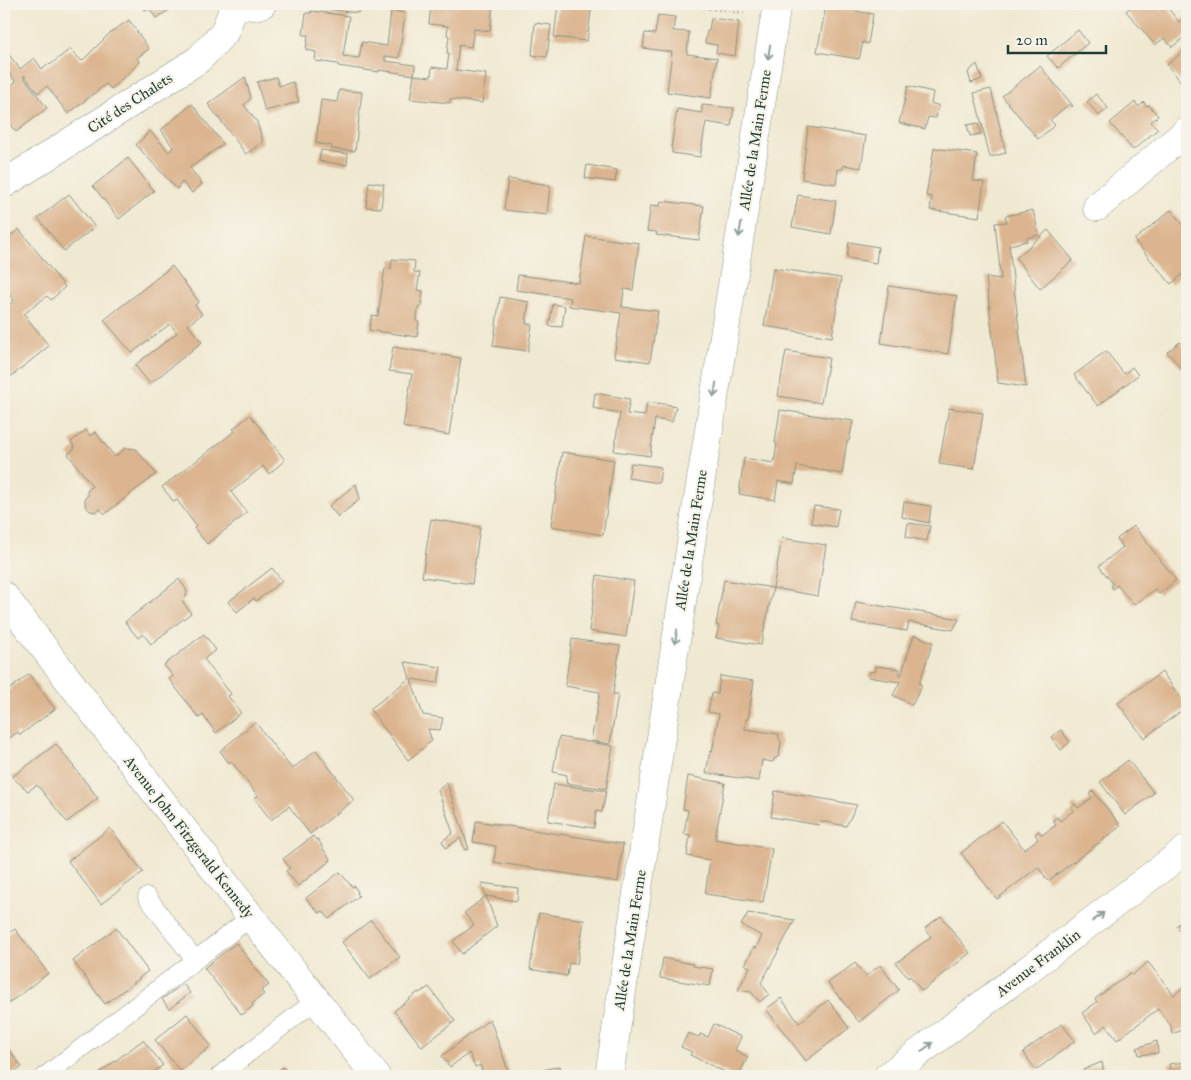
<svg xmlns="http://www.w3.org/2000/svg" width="1191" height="1080" viewBox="0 0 1191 1080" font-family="'IM FELL Great Primer',serif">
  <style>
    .building { fill: #dcb590 }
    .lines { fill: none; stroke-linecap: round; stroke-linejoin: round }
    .lane-casing { stroke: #889383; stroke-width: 19 }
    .street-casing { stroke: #889383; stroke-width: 29 }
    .secondary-casing { stroke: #889383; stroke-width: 29 }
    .path { stroke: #889383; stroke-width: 3; stroke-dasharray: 1 4; stroke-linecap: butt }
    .lane { stroke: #fff; stroke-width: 18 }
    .street { stroke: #fff; stroke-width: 28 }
    .secondary { stroke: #fff; stroke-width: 28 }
    .oneway { stroke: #8f9e9a }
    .labels { text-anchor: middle; stroke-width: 4; stroke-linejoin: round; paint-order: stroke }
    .street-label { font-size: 15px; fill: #1f3d34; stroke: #f7f3e8 }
  </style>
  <rect width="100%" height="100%" fill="#f7f3e8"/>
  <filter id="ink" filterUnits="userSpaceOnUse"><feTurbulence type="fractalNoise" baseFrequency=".02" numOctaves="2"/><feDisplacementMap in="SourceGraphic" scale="10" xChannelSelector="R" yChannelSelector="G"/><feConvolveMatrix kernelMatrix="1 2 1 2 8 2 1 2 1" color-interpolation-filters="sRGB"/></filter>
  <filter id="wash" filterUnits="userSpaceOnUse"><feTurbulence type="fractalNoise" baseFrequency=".0096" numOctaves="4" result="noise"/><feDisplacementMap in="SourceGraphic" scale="20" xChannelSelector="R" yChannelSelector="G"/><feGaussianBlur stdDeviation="1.12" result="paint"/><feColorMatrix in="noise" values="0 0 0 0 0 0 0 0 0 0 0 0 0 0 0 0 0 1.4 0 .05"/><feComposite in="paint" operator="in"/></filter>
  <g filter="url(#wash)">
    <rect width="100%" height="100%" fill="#f0e9d2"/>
    <g id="blocks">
      <!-- building -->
      <g class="building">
        <path d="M141 4H168L171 9 156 18 149 8 145 10Z"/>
        <path d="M324 4H360L358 13 324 9Z"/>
        <path d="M431 4H493L490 31 474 29 471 47 459 45 456 70 486 74 482 103 450 99V103L410 99 414 75 379 70V72L338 66V64L315 61 316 52 306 50 308 35H303L306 13H311V11L349 16 343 56 359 58 362 42 387 46 391 11 405 13 399 58 385 56V61L415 65 414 75 431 77 432 67 447 69 449 53H447L449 36 447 35 448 26 429 24Z"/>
        <path d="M558 4H592L587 41 554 37Z"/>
        <path d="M1135 4H1156L1162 10 1167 7 1179 22 1187 15V35L1172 47 1164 38 1155 45 1126 11Z"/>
        <path d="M826 6 873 14 868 44 863 42 859 59 817 52Z"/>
        <path d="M658 15 675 17 673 31 689 32 687 54 717 58 711 98 667 92 672 52 643 48 645 33 655 34Z"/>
        <path d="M711 18 739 22 735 56 716 53 717 45 705 43 707 31H709Z"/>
        <path d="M129 20 149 49 137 58 140 62 111 89 106 84 68 114 47 86 38 93 25 76H23L47 108 16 132 4 117V91L16 82 4 66V48L20 69 34 58 42 69 49 64 50 65 70 49 82 61 111 32Z"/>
        <path d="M535 23 551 25 547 57 532 55Z"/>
        <path d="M1078 30 1088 43 1058 68 1047 56Z"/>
        <path d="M1187 48V89L1167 65Z"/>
        <path d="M977 64 982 79 971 83 968 72Z"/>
        <path d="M1040 66 1073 106 1072 107 1069 104 1050 120 1055 125 1038 139 1002 96Z"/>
        <path d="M245 77 251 98 244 105 257 122 263 142 246 154 208 104Z"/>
        <path d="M276 77 279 86 293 82 299 102 265 111 257 82Z"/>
        <path d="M908 86 933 92 931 103 939 106 936 118 928 117 925 129 899 123Z"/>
        <path d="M991 89 1006 153 990 157 974 93Z"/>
        <path d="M339 90 362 92 355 151 331 149 332 146 316 143 321 100 337 102Z"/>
        <path d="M1096 94 1108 108 1099 116 1087 102Z"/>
        <path d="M1135 102 1139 107 1144 102 1146 106 1149 105 1158 116 1151 122 1158 129 1133 150 1110 123Z"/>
        <path d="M192 104 223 144 190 168 202 184 192 193 182 182 177 189 136 145 150 131 169 152 173 147 161 130Z"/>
        <path d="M702 105 734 108 731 126 706 122 700 157 672 153V148H671L677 109 702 113Z"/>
        <path d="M978 123 981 134 970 136 967 125Z"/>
        <path d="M808 127 866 136 861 168 844 165 843 169H838L836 184 802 179Z"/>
        <path d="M934 148 977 154 973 181 984 182 979 217 930 210 932 197 926 196Z"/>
        <path d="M321 150 348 154 347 165 319 161Z"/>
        <path d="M128 158 154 191 119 219 93 186Z"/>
        <path d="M587 165 617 170 615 182 585 178Z"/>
        <path d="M508 179 550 185 547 215 504 210Z"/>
        <path d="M369 182 384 184 381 208 366 207Z"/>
        <path d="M69 194 95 227 64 251 38 218Z"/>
        <path d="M798 195 836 201 831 234 792 227Z"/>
        <path d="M661 201 704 206 699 240 656 235 657 232 647 231 651 205 660 206Z"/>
        <path d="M1033 210 1039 235 1027 238V241L1009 245 1026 387 998 383 986 277 1001 279 995 223 1007 222 1005 216Z"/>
        <path d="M1171 210 1187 230V271L1171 284 1134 240Z"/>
        <path d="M19 229 65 287 51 300 47 296 24 314 49 346 4 382V308L14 301 4 288V241Z"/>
        <path d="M1048 230 1073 260 1040 289 1016 258Z"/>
        <path d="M586 236 639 243 633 290 624 289 622 307 658 311 650 362 614 357 621 313 569 306 571 298 516 290 518 275 579 283Z"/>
        <path d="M849 242 878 247 876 263 847 258Z"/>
        <path d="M392 259 415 261 414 272 420 273 417 290 423 291 421 307 419 306 416 321 419 322 417 337 369 330 372 315 378 316 385 268 391 269Z"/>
        <path d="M172 266 199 302 195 305 202 314 188 325 202 342 150 384 135 365 177 333 170 324 132 353 104 320Z"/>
        <path d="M773 268 841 278 832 337 764 326Z"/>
        <path d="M889 286 957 296 948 354 881 343Z"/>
        <path d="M500 297 529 302 526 324H532L528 351 493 346Z"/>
        <path d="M553 304 565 306 562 327 549 326Z"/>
        <path d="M1180 342 1187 350V372L1186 373 1167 352Z"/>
        <path d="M393 347 461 358 449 435 403 427 412 374 389 371Z"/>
        <path d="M786 351 829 358 821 403 778 396Z"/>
        <path d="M1106 351 1124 374 1132 367 1138 375 1098 406 1074 375Z"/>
        <path d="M595 393 630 399 627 414 645 416 647 402 671 405V406L676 407 672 422 655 419 650 456 614 451 620 413 593 408Z"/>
        <path d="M949 408 983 413 974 469 939 464Z"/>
        <path d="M780 410 853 421 849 441H847L842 474 797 466 794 484 778 481 775 500 739 494 744 458 774 463 777 444 775 443Z"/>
        <path d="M250 415 285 460 269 474 263 466 231 492 247 513 207 544 194 528 196 526 177 500 174 502 162 487 235 431 233 429Z"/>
        <path d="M86 430 90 436 95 432 115 457 125 448 136 449 156 474 105 514 100 509 96 512 90 511 85 505V498L89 494 87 491 92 486 68 454 75 448 71 442Z"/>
        <path d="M562 452 614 460 603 535 551 526Z"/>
        <path d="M631 463 661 467 659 483 628 478Z"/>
        <path d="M356 484 360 499 338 517 329 506Z"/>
        <path d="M904 502 931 506 929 523 902 517Z"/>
        <path d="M814 506 839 509 836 527 811 523Z"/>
        <path d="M431 519 480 527 472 584 422 577Z"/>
        <path d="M908 523 930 526 927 541 906 537Z"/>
        <path d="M1134 526 1176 580 1159 594 1155 589 1134 605 1117 585 1113 589 1111 585 1113 584 1099 566 1123 547 1117 539Z"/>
        <path d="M782 538 826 545 818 596 773 588Z"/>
        <path d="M272 568 282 581 256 601 254 598 237 612 228 602Z"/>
        <path d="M597 575 634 581 626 637 589 631Z"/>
        <path d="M179 579 187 591 186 597 182 601 191 613 151 644 143 634 138 638 125 622Z"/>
        <path d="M724 580 773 588 761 645 716 638 719 626 716 625Z"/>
        <path d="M856 602 926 613 959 619 953 630 909 622 907 631 852 622Z"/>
        <path d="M204 634 216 650 204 659 231 694 228 696 241 713 216 733 203 715 199 718 169 679 173 676 164 665Z"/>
        <path d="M914 635 933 642 919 684 922 685 912 705 893 695 900 682 868 677 870 671 875 672 876 666 900 669 899 675H901Z"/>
        <path d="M572 639 620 646 613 694H618L610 744 591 741 600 692 565 686Z"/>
        <path d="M405 662 441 667 438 683 411 679 423 715 443 718 440 730 428 729 432 741 408 760 370 709 410 678Z"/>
        <path d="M1162 672 1187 707 1144 738 1118 703Z"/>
        <path d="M29 674 55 709 20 735 18 732 4 742V694Z"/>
        <path d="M720 676 754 681 748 719H746L745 729 779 734V739L781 742 779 756 774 759 773 762 762 760 759 781 706 773 710 751 712 752 719 714 708 712 712 693 718 694Z"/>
        <path d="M255 722 292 769 316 750 354 800 310 834 289 806 271 820 254 798 258 796 231 761 229 763 220 751Z"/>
        <path d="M1061 730 1070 742 1061 750 1051 737Z"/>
        <path d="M559 737 613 746 606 789 566 783 567 775 553 772Z"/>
        <path d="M56 744 98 798 67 822 37 785 28 791 12 777Z"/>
        <path d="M1128 760 1154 793 1125 815 1100 782Z"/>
        <path d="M688 776 725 783 715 839 772 849 763 902 705 894 710 860 687 856 690 835 684 834 688 810 683 809Z"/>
        <path d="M447 783 469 849 465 850 460 838 446 848 442 841 453 833 438 790Z"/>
        <path d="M554 784 606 791 602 812 596 811 594 828 548 821Z"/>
        <path d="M775 791 824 799 857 805 846 826 820 821 819 825 771 817Z"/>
        <path d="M1093 791 1121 826 1048 881 1038 867 997 899 961 853 1002 821 1024 849 1038 839 1035 834 1039 831 1042 835 1056 825 1053 820 1057 817 1060 821 1073 811 1071 807 1075 804 1078 808 1092 798 1089 794Z"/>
        <path d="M476 821 623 844 618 882 494 862 496 846 473 842Z"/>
        <path d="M110 828 143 872 101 904 68 861Z"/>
        <path d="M313 836 316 840 318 839 322 846H321L331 860 298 886 286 871 290 868 283 859Z"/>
        <path d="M340 872 352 887 354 886 358 892 357 893 359 896 329 919 323 911 319 913 306 898Z"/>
        <path d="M481 883 518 888 517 901 486 896Z"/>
        <path d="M486 896 497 926 462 954 453 941 474 925 464 913Z"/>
        <path d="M1187 911V939L1176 926 1186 919 1182 914Z"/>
        <path d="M539 913 584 920 577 964 569 963 567 976 530 969Z"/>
        <path d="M748 913 795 920 761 983 769 994 760 1002 751 992 738 990 750 967 745 965 754 947 756 948 762 936 741 925Z"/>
        <path d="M941 916 970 953 922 991 910 976 908 978 896 963 931 937 925 928Z"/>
        <path d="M371 920 400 957 370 979 342 942Z"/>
        <path d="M116 928 148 971 139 978V979L105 1004 73 961Z"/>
        <path d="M15 929 48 973 5 1006 4 1004V935L5 936Z"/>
        <path d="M236 943 269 985 261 991 264 994 252 1004 253 1006 242 1015 204 968Z"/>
        <path d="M663 958 693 964V966L713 969 710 986 660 978Z"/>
        <path d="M1148 962 1174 995 1186 985 1187 987V1028L1172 1034 1171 1026 1158 1009 1117 1040 1106 1025 1096 1033 1082 1013 1097 1002 1095 999 1130 973 1132 975Z"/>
        <path d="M855 963 866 976 880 965 899 990 859 1022 828 983Z"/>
        <path d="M183 984 190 993 169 1009 162 999Z"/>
        <path d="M429 987 455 1021 422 1047 394 1011 418 992 419 993Z"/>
        <path d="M781 998 799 1023 828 1000 849 1028 806 1061 766 1009Z"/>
        <path d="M187 1014 211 1046 180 1071 155 1040Z"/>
        <path d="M490 1019 510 1076H484L480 1065 475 1067 469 1053 450 1067 442 1056Z"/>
        <path d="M714 1024 741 1037 735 1050 748 1057 738 1076H733L690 1055 692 1052 681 1047 688 1033 699 1037 700 1034 708 1037Z"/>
        <path d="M1062 1024 1075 1041 1036 1070 1023 1052Z"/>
        <path d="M143 1040 163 1065 148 1076H95Z"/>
        <path d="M1157 1041 1158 1053 1139 1055 1137 1048Z"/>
        <path d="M4 1043 22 1067 10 1076H4Z"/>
        <path d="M1102 1062 1104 1074 1085 1076 1083 1070Z"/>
        <path d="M1187 1062V1076H1171L1169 1064Z"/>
        <path d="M560 1066 563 1076H533L534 1072Z"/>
        <path d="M283 1067 290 1076H272Z"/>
      </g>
    </g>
  </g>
  <g filter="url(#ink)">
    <use href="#blocks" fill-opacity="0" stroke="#889383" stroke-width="1"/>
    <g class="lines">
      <defs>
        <g id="lane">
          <path d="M147 897 195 960"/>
          <path d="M45 1076 251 917"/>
          <path d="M219 1076 316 1000"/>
        </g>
        <g id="street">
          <path d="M4 184 198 60 224 33 235 4 254 6 262 4"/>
          <path d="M1097 207 1187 131"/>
          <path d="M4 596 251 917 376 1076"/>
          <path d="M609 1076 696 511 777 4"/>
        </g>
        <path id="secondary" d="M888 1076 1187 849"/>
      </defs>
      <!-- lane casing -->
      <use href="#lane" class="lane-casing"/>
      <!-- street casing -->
      <use href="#street" class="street-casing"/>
      <!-- secondary casing -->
      <use href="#secondary" class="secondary-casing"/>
      <!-- path -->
      <path class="path" d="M674 4 744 13"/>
      <!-- lane -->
      <use href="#lane" class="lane"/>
      <!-- street -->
      <use href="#street" class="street"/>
      <!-- secondary -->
      <use href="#secondary" class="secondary"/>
    </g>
    <!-- one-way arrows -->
    <defs><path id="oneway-shaft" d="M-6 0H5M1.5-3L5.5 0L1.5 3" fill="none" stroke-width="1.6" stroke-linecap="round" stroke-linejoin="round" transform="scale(1.25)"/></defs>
    <g class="oneway">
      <use href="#oneway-shaft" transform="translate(769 52) rotate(99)"/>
      <use href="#oneway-shaft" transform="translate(740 230) rotate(99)"/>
      <use href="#oneway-shaft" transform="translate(715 390) rotate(99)"/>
      <use href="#oneway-shaft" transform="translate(676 637) rotate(99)"/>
      <use href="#oneway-shaft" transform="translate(1098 917) rotate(-37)"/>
      <use href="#oneway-shaft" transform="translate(927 1047) rotate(-37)"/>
    </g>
  </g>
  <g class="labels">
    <!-- street labels -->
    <g class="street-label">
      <text transform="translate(130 103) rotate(-33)" y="5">Cité des Chalets</text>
      <text transform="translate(755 140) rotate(-81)" y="5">Allée de la Main Ferme</text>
      <text transform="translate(691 540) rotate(-81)" y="5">Allée de la Main Ferme</text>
      <text transform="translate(189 837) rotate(52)" y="5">Avenue John Fitzgerald Kennedy</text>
      <text transform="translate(630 940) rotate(-81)" y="5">Allée de la Main Ferme</text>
      <text transform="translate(1038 963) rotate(-37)" y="5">Avenue Franklin</text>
    </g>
  </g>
  <!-- margin -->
  <rect width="1191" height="1080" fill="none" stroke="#f7f3e8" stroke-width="20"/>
  <!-- scale -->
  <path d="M1008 45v8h98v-8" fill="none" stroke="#1f3d34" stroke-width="2.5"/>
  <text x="1016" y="45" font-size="15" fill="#1f3d34" stroke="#f7f3e8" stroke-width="4" paint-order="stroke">20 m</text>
</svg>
